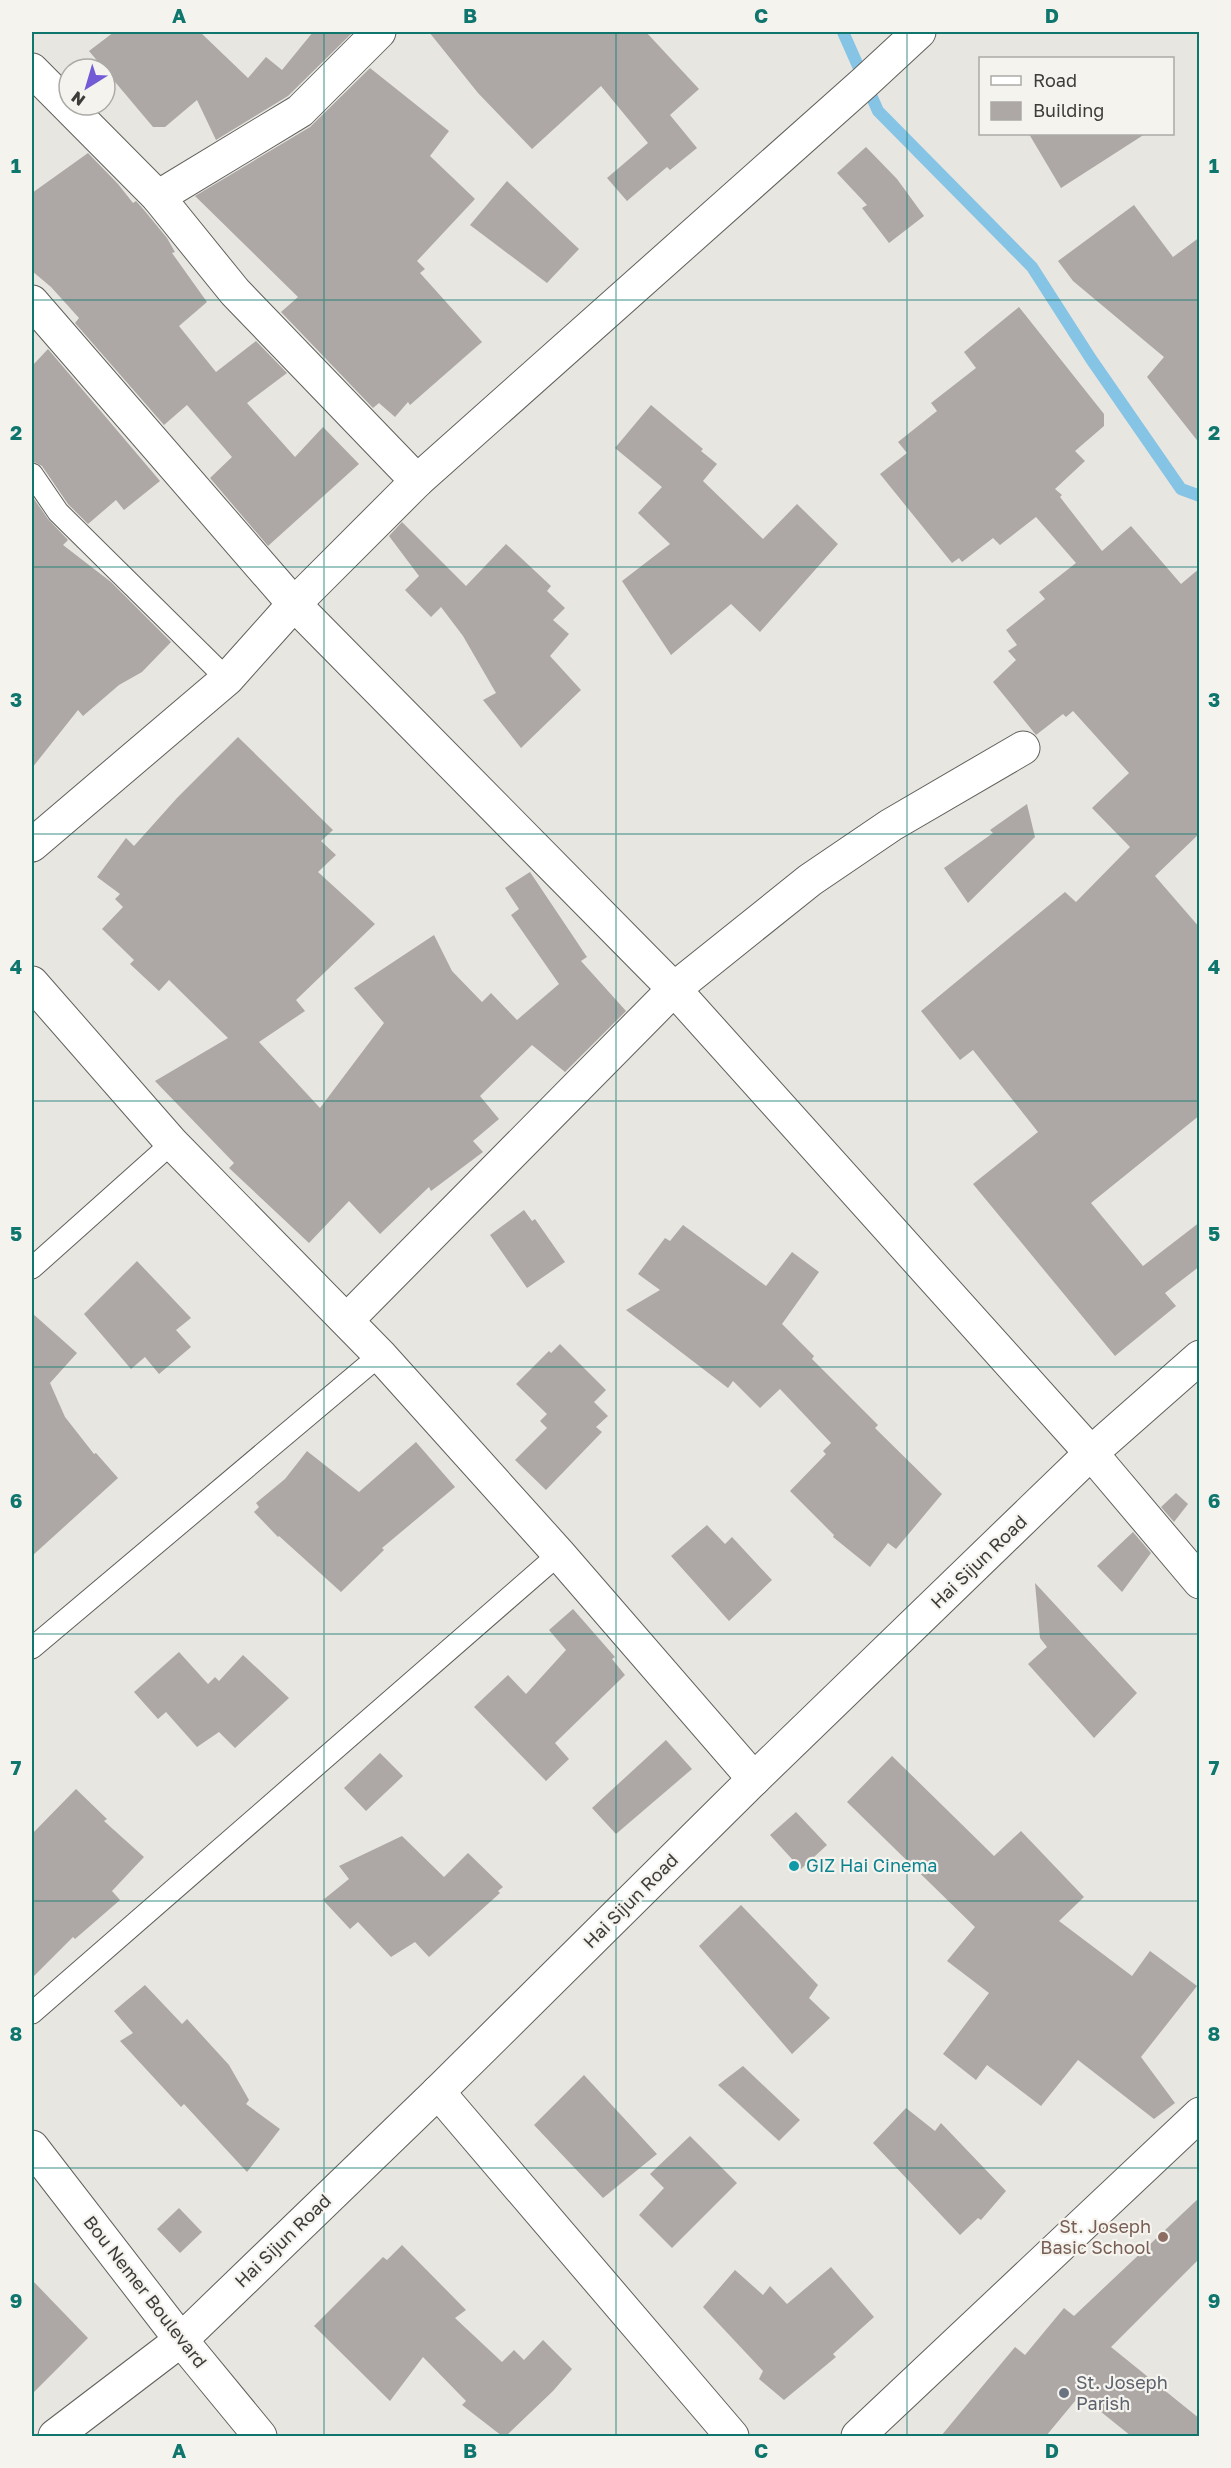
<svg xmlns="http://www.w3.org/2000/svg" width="1231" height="2468" viewBox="0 0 1231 2468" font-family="'Golos Text',sans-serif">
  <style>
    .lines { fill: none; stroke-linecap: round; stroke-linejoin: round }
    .stream { stroke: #85c4e4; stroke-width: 12 }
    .building { fill: #ada8a5 }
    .lane-casing { stroke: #61605c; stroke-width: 23 }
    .street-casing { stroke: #61605c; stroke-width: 35 }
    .lane { stroke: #fff; stroke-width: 21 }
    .street { stroke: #fff; stroke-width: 33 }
    .grid { fill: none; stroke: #0f766e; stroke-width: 1.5; stroke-opacity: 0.55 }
    .culture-dot { fill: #0f9aa8; stroke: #f5f3ee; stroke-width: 2 }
    .education-dot { fill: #8d6e63; stroke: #f5f3ee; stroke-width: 2 }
    .worship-dot { fill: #6b7280; stroke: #f5f3ee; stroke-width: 2 }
    .labels { text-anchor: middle; stroke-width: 4.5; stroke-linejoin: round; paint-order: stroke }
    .street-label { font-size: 18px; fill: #3d3c3a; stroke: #f5f3ee }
    .culture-label { font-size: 18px; fill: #0d838f; stroke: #f5f3ee; text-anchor: start }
    .education-label { font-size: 18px; fill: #785e54; stroke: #f5f3ee; text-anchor: end }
    .worship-label { font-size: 18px; fill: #5b616d; stroke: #f5f3ee; text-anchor: start }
    .neatline { fill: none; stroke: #0f766e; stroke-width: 2 }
    .grid-label { font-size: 20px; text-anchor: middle; font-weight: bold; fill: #0f766e }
  </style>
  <rect width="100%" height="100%" fill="#e7e6e1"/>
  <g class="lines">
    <!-- stream -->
    <path class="stream" d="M843 32 878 111 1032 267 1091 359 1181 489 1200 496"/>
  </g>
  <!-- building -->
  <g class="building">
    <path d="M114 32H200L248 78 266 57 282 70 313 32H353L288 96 216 140 197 100 165 127H153L89 51Z"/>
    <path d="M429 32H646L699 89 670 115 697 148 670 170 667 167 627 201 607 178 648 143 601 86 532 149 478 93Z"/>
    <path d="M370 68 449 131 430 156 475 199 417 261 425 269 420 273 482 342 410 405 408 402 395 417 379 403 373 408 281 312 298 297 195 196 310 127Z"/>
    <path d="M1029 134H1145L1061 188Z"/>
    <path d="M866 147 897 179 924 216 889 243 862 208 867 205 837 173Z"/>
    <path d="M88 153 118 184 133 203 136 201 144 210 167 238 175 252 172 253 207 302 179 326 216 372 256 341 287 373 247 403 295 457 323 427 359 464 268 546 210 478 232 457 187 405 164 425 75 323 79 318 51 287 32 271V193Z"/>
    <path d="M507 181 579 249 547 283 470 225Z"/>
    <path d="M1134 205 1173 257 1200 237V444L1147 377 1164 357 1073 281 1058 261Z"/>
    <path d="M1019 307 1104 414V426L1075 451 1085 461 1055 489 1062 495 1060 497 1102 551 1131 526 1181 584 1200 568V833L1155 876 1200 928V1115L1091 1203 1143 1266 1200 1222V1266L1165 1293 1176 1306 1115 1356 973 1184 1038 1132 973 1050 960 1060 921 1011 1065 892 1076 902 1130 847 1092 808 1129 773 1073 711 1066 717 1063 714 1036 735 993 682 1016 660 1008 651 1017 645 1006 630 1045 599 1039 592 1076 563 1036 517 1000 545 993 538 962 562 959 558 952 563 880 474 907 453 898 442 937 411 931 403 976 368 964 352Z"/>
    <path d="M48 349 160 481 124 510 116 500 88 524 68 504 42 466 32 461V366Z"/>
    <path d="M651 405 703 449 701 451 717 464 703 481 763 539 797 504 838 544 760 632 731 604 671 655 622 581 670 544 638 513 662 487 615 448Z"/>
    <path d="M32 496 48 519 68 540 63 545 111 582 171 642 142 672 119 685 83 716 78 710 32 768Z"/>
    <path d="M402 522 466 586 506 544 551 586 547 591 565 608 553 620 569 634 550 656 581 690 521 748 483 700 496 693 463 636 441 607 431 617 405 590 419 576 389 536Z"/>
    <path d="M238 737 333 830 321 841 336 855 318 872 375 924 296 1000 305 1011 259 1042 320 1108 384 1023 354 988 434 935 452 971 482 1002 491 993 517 1020 559 984 511 915 519 909 505 888 530 872 587 957 581 961 626 1011 565 1072 532 1045 480 1096 499 1119 473 1141 483 1152 431 1191 429 1187 380 1234 349 1201 309 1243 229 1168 234 1163 155 1081 228 1038 169 980 159 991 130 964 134 960 102 929 123 907 115 899 120 894 97 877 126 838 134 846 177 798Z"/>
    <path d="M1027 804 1035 837 968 903 944 868 993 833 990 830Z"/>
    <path d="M524 1210 532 1221 535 1219 565 1262 527 1288 490 1235Z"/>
    <path d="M683 1225 766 1286 792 1252 819 1272 782 1324 814 1356 812 1359 878 1425 875 1428 942 1494 896 1549 888 1543 870 1567 833 1537 834 1535 790 1491 826 1454 823 1451 831 1443 780 1389 760 1408 733 1381 728 1388 626 1310 660 1290 638 1274 665 1238 670 1241Z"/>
    <path d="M137 1261 191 1318 176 1330 191 1347 159 1374 145 1357 131 1369 84 1314Z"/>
    <path d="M32 1313 77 1353 50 1383 65 1417 94 1454 96 1453 118 1478 32 1556Z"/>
    <path d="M560 1344 606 1390 594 1402 608 1416 596 1427 602 1432 546 1490 515 1460 547 1428 540 1421 547 1414 516 1384 549 1351 551 1353Z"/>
    <path d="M416 1442 455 1487 382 1548 384 1550 341 1592 279 1536 278 1537 254 1512 259 1507 256 1503 285 1479 307 1451 359 1492Z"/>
    <path d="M1176 1493 1188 1504 1174 1522 1161 1507Z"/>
    <path d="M707 1525 725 1544 732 1537 772 1580 729 1621 671 1556Z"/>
    <path d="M1133 1532 1151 1553 1122 1592 1097 1566Z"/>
    <path d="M1035 1583 1137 1693 1094 1738 1028 1664 1047 1647 1040 1638Z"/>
    <path d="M573 1609 615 1657 612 1659 625 1675 555 1743 569 1759 546 1781 474 1707 508 1675 526 1694 566 1650 549 1630Z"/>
    <path d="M179 1652 208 1684 215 1677 219 1681 243 1655 289 1698 235 1748 219 1732 197 1747 166 1712 158 1719 134 1692Z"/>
    <path d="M666 1740 692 1769 616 1834 592 1808Z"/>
    <path d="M380 1753 403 1776 366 1811 344 1788Z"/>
    <path d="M892 1756 994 1856 1021 1831 1084 1897 1059 1921 1132 1976 1150 1951 1197 1986 1141 2057 1175 2103 1154 2119 1078 2060 1041 2106 987 2065 976 2080 943 2054 989 1993 947 1961 975 1927 847 1802Z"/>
    <path d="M76 1789 107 1819 104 1821 144 1857 112 1891 120 1900 75 1939 73 1937 32 1978V1834Z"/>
    <path d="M796 1812 827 1845 801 1869 770 1835Z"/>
    <path d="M402 1836 444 1877 468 1853 503 1887 498 1891 500 1893 429 1957 415 1942 391 1957 358 1922 350 1929 323 1900 349 1879 339 1866Z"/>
    <path d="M741 1905 818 1985 809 1998 830 2018 792 2054 699 1946Z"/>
    <path d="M145 1985 182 2024 187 2019 229 2065 249 2100 246 2104 280 2129 247 2172 184 2104 181 2107 120 2041 133 2033 114 2011Z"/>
    <path d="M743 2066 800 2120 779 2141 718 2085Z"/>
    <path d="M584 2075 657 2154 603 2198 534 2125Z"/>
    <path d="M906 2108 935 2131 941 2123 1006 2191 981 2220 978 2218 960 2235 873 2143Z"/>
    <path d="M690 2136 737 2183 672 2248 639 2215 664 2188 650 2174Z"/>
    <path d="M1200 2197V2258L1111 2347 1200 2419V2436H1131L1080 2395 1046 2436H941L1015 2347 1025 2355 1064 2308 1074 2316Z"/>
    <path d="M179 2208 202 2232 180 2253 157 2229Z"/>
    <path d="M402 2245 466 2310 455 2318 502 2362 514 2350 524 2360 543 2340 572 2369 553 2391 506 2436H502L462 2405 466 2401 423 2357 390 2401 314 2326 383 2257 387 2260Z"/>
    <path d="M831 2267 874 2317 833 2354 836 2357 784 2400 759 2379 763 2371 703 2307 735 2270 763 2295 770 2286 787 2304Z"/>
    <path d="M32 2280 88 2338 32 2394Z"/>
  </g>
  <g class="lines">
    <defs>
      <g id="lane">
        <path d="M32 474 58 512 227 679"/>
        <path d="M32 1268 172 1143"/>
        <path d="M32 1648 380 1355"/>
        <path d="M32 2013 559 1554"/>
      </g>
      <g id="street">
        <path d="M32 70 158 197 235 292 417 481"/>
        <path d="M158 197 300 111 379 32"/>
        <path d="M32 302 294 604 674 989 1091 1453 1200 1582"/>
        <path d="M32 845 227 679 294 604 417 481 865 82 919 32"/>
        <path d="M32 983 172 1143 380 1355 559 1554 754 1779"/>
        <path d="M347 1320 674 989 810 880 891 825 1023 748"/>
        <path d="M438 2092 732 2436"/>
        <path d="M32 2147 181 2340 260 2436"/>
        <path d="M55 2436 181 2340 438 2092 754 1779 1091 1453 1200 1357"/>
        <path d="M858 2436 1200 2114"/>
      </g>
    </defs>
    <!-- lane casing -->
    <use href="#lane" class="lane-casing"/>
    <!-- street casing -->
    <use href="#street" class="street-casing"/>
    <!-- lane -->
    <use href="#lane" class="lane"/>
    <!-- street -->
    <use href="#street" class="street"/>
  </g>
  <!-- grid -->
  <path class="grid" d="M324 32V2436M616 32V2436M907 32V2436M32 300H1200M32 567H1200M32 834H1200M32 1101H1200M32 1367H1200M32 1634H1200M32 1901H1200M32 2168H1200"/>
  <!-- markers -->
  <circle class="culture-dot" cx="794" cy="1866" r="6"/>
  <circle class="education-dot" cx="1163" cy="2237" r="6"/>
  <circle class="worship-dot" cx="1064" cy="2393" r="6"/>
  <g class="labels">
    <!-- street labels -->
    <g class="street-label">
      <text transform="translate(979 1562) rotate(-44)" y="6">Hai Sijun Road</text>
      <text transform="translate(631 1901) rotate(-45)" y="6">Hai Sijun Road</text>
      <text transform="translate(283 2241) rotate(-44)" y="6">Hai Sijun Road</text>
      <text transform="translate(145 2292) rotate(52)" y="6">Bou Nemer Boulevard</text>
    </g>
    <!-- culture labels -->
    <g class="culture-label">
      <text x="806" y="1872">GIZ Hai Cinema</text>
    </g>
    <!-- education labels -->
    <g class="education-label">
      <text x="1151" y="2233">St. Joseph<tspan x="1151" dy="21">Basic School</tspan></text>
    </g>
    <!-- worship labels -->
    <g class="worship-label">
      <text x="1076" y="2389">St. Joseph<tspan x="1076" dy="21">Parish</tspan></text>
    </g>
  </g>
  <!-- border -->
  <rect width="1231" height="2468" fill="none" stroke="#f5f3ee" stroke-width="66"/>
  <!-- legend -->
  <rect x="979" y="57" width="195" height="78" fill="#f5f3ee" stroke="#abaaa6" stroke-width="1.5"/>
  <rect x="991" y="76" width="30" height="9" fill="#ffffff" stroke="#abaaa6" stroke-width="1.5"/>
  <text x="1033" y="87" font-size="18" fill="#3d3c3a">Road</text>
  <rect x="991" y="102" width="30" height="18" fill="#ada8a5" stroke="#abaaa6" stroke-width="1.5"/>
  <text x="1033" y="117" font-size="18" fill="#3d3c3a">Building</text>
  <!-- north arrow -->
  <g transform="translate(87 87) rotate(217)"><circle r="28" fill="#f5f3ee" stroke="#abaaa6" stroke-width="1.5"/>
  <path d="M0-4.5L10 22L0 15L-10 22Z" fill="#745bd6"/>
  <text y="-9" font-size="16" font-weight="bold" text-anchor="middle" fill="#3d3c3a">N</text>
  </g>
  <rect x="33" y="33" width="1165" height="2402" class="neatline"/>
  <g class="grid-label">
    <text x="179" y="23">A</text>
    <text x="470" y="23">B</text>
    <text x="761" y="23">C</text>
    <text x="1052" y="23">D</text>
    <text x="16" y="173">1</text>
    <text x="1214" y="173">1</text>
    <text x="16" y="440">2</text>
    <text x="1214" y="440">2</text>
    <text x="16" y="707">3</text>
    <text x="1214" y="707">3</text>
    <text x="16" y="974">4</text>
    <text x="1214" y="974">4</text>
    <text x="16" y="1241">5</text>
    <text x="1214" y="1241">5</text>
    <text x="16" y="1508">6</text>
    <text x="1214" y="1508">6</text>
    <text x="16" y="1775">7</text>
    <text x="1214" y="1775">7</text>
    <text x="16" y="2041">8</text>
    <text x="1214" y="2041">8</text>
    <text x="16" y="2308">9</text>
    <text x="1214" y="2308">9</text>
    <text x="179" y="2458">A</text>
    <text x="470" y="2458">B</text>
    <text x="761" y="2458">C</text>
    <text x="1052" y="2458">D</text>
  </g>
</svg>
